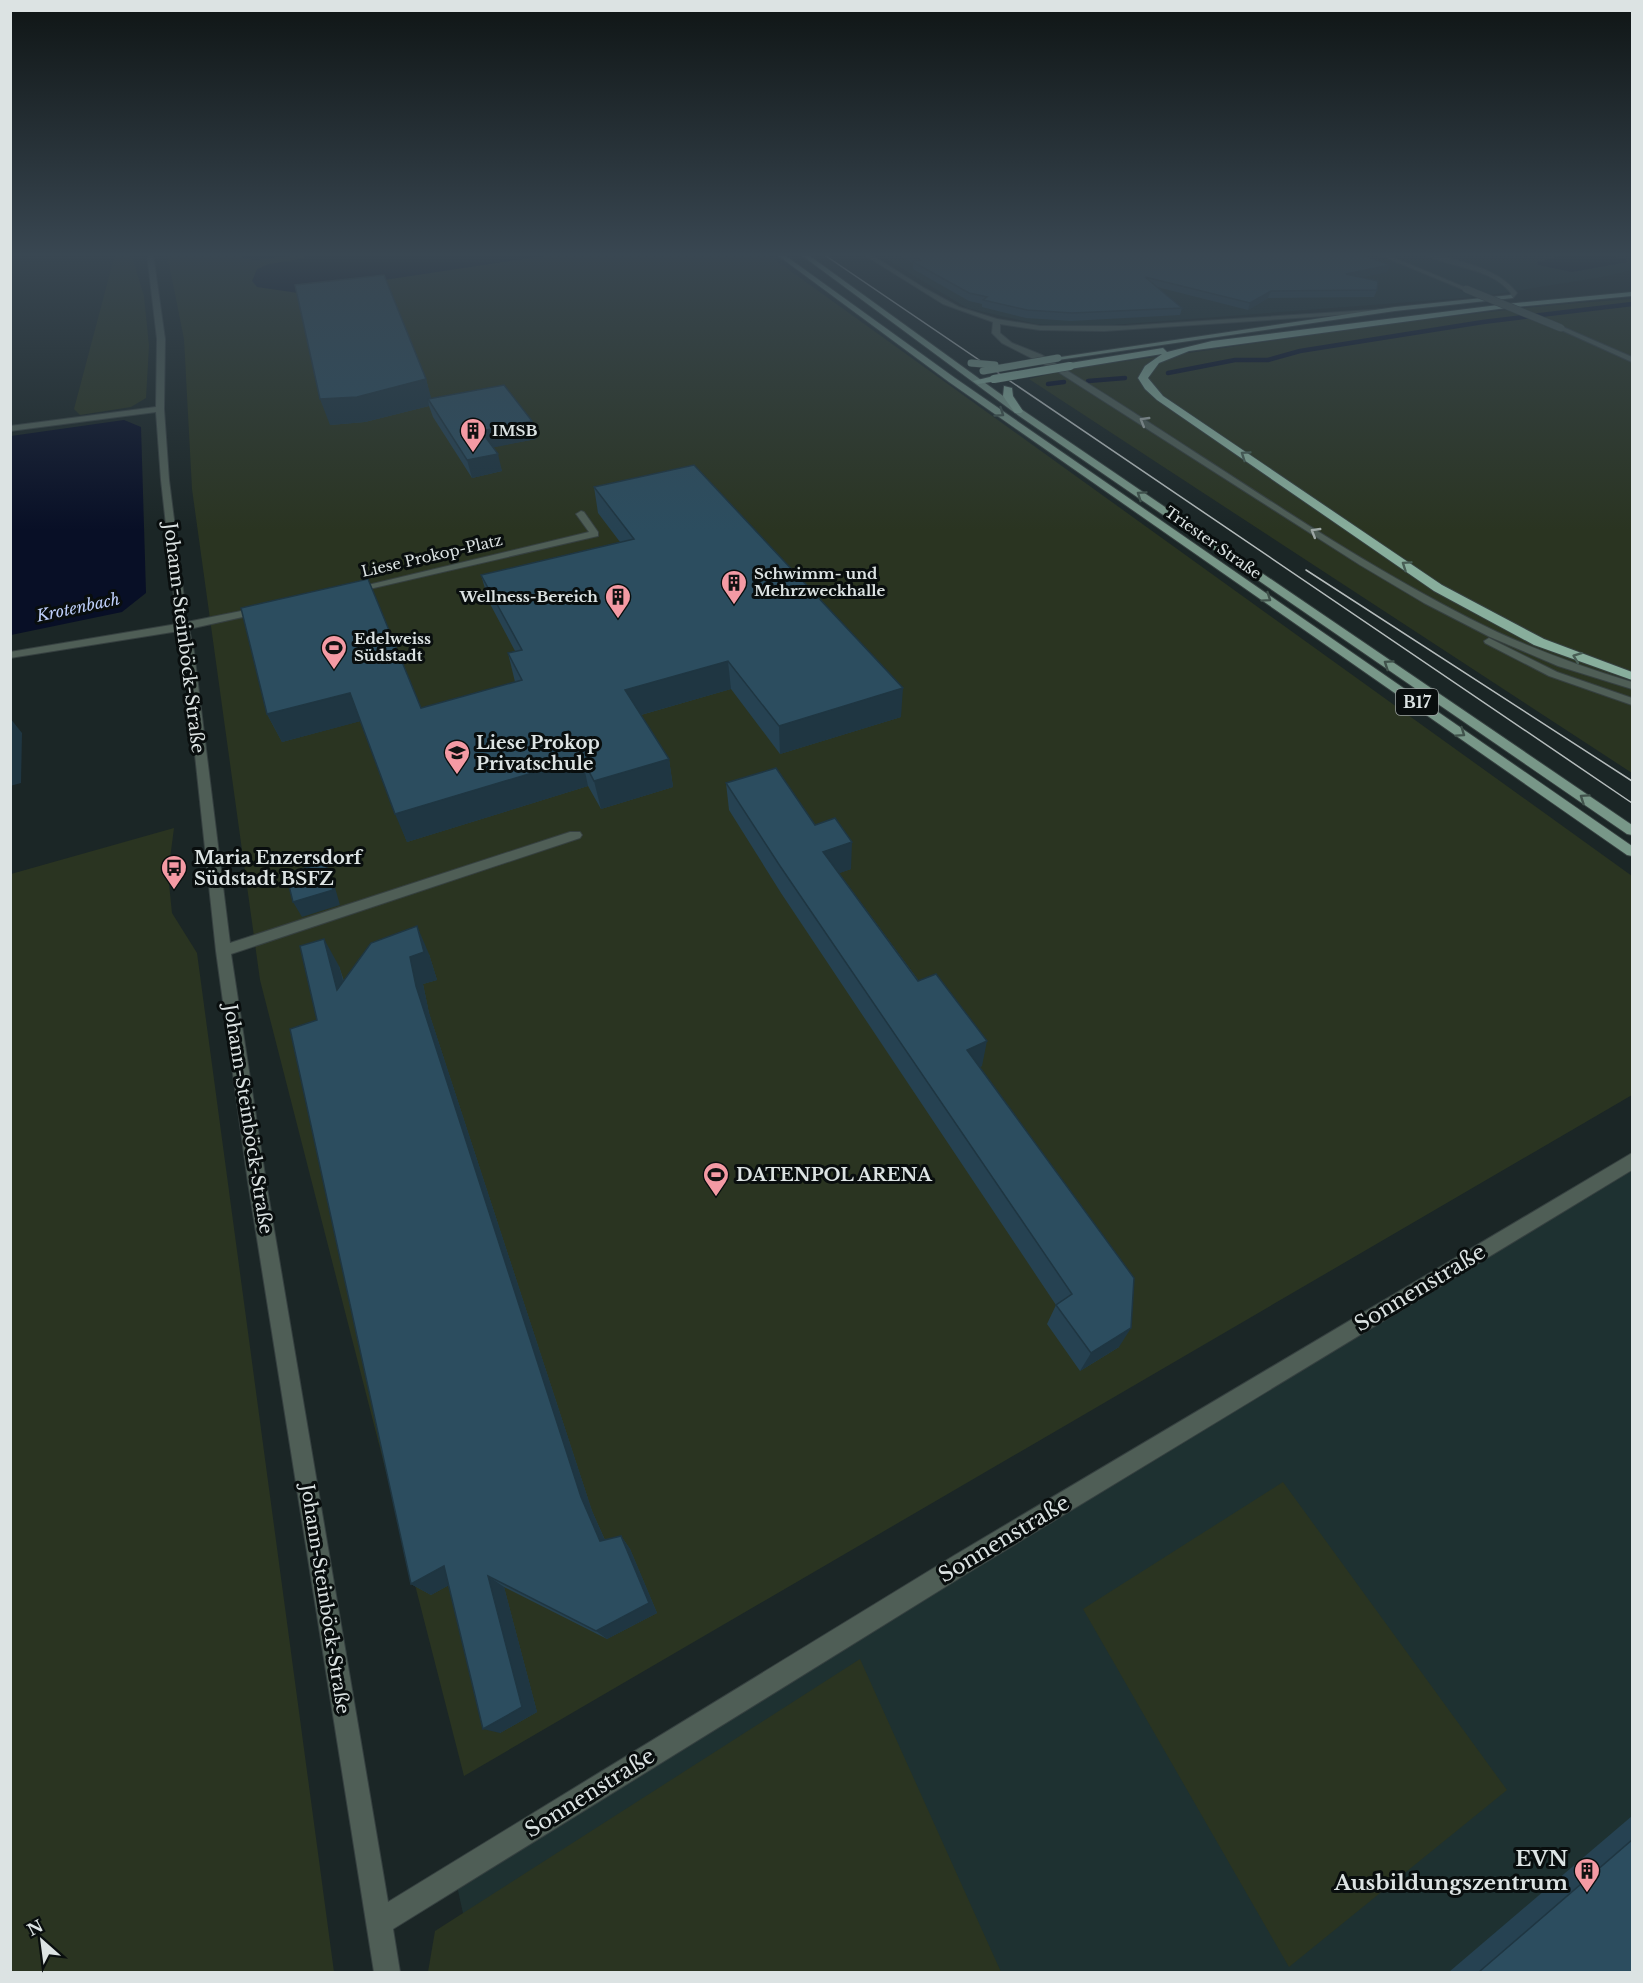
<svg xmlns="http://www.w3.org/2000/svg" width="1643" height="1983" viewBox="0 0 1643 1983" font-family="'Libre Baskerville',serif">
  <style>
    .built { fill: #1e3131 }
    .green { fill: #2a3421 }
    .water { fill: #080f26 }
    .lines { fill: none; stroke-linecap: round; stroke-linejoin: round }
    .stream { stroke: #080f26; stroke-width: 4.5 }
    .minor-casing { stroke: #364040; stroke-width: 2 }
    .major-casing { stroke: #364040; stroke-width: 2 }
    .highway-casing { stroke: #364040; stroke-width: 2 }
    .minor { fill: #4f5e56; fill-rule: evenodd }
    .major { fill: #789788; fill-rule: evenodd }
    .highway { fill: #88ae9c; fill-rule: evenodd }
    .tram { stroke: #b5bcbc; stroke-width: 1.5 }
    .minor-bridge-casing { stroke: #364040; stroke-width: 8; stroke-linecap: butt }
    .major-bridge-casing { stroke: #364040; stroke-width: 8; stroke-linecap: butt }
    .highway-bridge-casing { stroke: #364040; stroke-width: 9; stroke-linecap: butt }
    .minor-bridge { stroke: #4f5e56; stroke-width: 7 }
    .major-bridge { stroke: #789788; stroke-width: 7 }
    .highway-bridge { stroke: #88ae9c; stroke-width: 8 }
    .wall { fill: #264252 }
    .shaded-wall { fill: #1f3642 }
    .building { fill: #2c4d5f; stroke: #1f3642; stroke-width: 1.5 }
    .oneway { stroke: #40524b }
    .oneway2 { stroke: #9da7a4 }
    .oneway3 { stroke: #485e55 }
    .labels { text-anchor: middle; stroke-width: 6; stroke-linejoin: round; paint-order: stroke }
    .far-poi-label { font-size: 15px; font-weight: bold; fill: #dce3e3; stroke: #090e0e; text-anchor: start }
    .far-street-label { font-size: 15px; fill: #dce3e3; stroke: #090e0e }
    .far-water-label { font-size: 16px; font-style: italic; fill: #becffa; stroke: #090e0e }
    .shield { fill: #090e0e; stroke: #9da3a3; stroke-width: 1.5 }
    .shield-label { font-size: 16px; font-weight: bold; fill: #dce3e3 }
    .street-label { font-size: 18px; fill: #dce3e3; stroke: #090e0e }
    .poi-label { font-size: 18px; font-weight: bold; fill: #dce3e3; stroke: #090e0e; text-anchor: start }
    .near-street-label { font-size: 21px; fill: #dce3e3; stroke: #090e0e }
    .near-poi-label { font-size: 21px; font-weight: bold; fill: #dce3e3; stroke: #090e0e; text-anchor: end }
  </style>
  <rect width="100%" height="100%" fill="#1b2626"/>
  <!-- built -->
  <g class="built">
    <path d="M878 254H1632V270L1602 277 1490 295 1473 288 1459 290 1475 297 1099 326H1065L1036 324 967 308Z"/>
    <path d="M1632 1161V1972H476L455 1877Z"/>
  </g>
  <!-- green -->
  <g class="green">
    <path d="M115 254H131L144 296 149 346 146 398 131 407 80 415 74 409Z"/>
    <path d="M167 254H767L1632 876V1095L464 1776 260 980 192 489 184 339Z"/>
    <path d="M1632 299V773L1029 379C1090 363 1155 358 1217 349 1355 328 1494 308 1632 299Z"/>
    <path d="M174 828 168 874 172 913 197 953 334 1972H11V874Z"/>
    <path d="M1283 1482 1507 1790 1289 1967 1083 1609Z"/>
    <path d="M860 1659 1001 1972H428L435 1931Z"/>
  </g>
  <!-- water -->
  <g class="water">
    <path d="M242 254H548L549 255 298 293 257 287 252 281 257 269 269 264 305 258 303 254 256 260 243 258Z"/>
    <path d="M1570 254H1604L1625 259 1627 262 1572 272 1538 265 1537 262Z"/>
    <path d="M124 420 141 427 146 593 122 612 11 635V436Z"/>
  </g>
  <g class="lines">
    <!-- stream -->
    <g class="stream">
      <path d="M1168 373 1235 360H1268L1300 351 1483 322 1632 304"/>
      <path d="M1088 381 1125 378"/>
      <path d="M1048 384 1064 382"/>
    </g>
    <defs>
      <g id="minor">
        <path d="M147 254H153L165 339 164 409 169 480 187 622 261 607 266 610 261 613 189 629 194 652 230 943 570 832H580L582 835 580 838 231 954 266 1182 388 1902 955 1555 1632 1153V1170L971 1571 393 1929 400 1972H374L248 1182 216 951 184 652 179 631 10 658V652L177 624 161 480 156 412 10 431V426L156 407 157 339Z"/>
        <path d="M863 254H870L924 288 959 307 997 319 1040 326H1125L1387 309 1385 312 1104 331 1040 330 1000 324V333L1012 343 1042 355 1079 378C1217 463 1350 561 1497 632 1541 652 1586 668 1632 682V689L1558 666 1490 637 1424 603 1360 565 1055 370 1002 343 992 333 993 322 943 304Z"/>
        <path d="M1377 254H1385L1469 289 1464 290Z"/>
        <path d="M1424 254H1433C1462 262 1498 268 1517 293L1513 298H1509L1511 293C1489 266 1451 269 1424 254Z"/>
        <path d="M1559 327H1563L1632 357V362L1559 329Z"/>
        <path d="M581 511 584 512 598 532V536L352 593 347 590 589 532 576 514Z"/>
        <path d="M1489 638 1557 672 1632 698V705L1549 676 1485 643 1484 641Z"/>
      </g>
      <g id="major">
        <path d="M776 254H783L955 378 1632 846V856L1627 855 949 382Z"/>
        <path d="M800 254H807L1021 409 1632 825V835L1627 834 1015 413Z"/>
        <path d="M1511 295 1513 298 1395 311 1058 360 1054 358 1395 307Z"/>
      </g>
      <g id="highway">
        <path d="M1632 292V296L1506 308 1189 351 1159 363 1148 378 1163 396 1442 585 1544 639 1632 672V680L1534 645 1434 591 1157 400 1145 389 1138 378 1145 366 1162 354 1070 369 1066 366 1070 363 1163 348 1167 352 1212 341 1506 304Z"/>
        <path d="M994 376 999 379 997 381 978 384 973 381Z"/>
        <path d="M1004 386 1012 388 1013 396 1023 411 1021 413H1015L1003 396Z"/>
      </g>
    </defs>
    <!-- minor casing -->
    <use href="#minor" class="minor-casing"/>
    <!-- major casing -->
    <use href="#major" class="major-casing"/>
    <!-- highway casing -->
    <use href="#highway" class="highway-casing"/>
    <!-- minor -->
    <use href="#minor" class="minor"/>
    <!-- major -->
    <use href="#major" class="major"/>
    <!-- highway -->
    <use href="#highway" class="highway"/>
    <!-- tram -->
    <g class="tram">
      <path d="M823 254 1632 803"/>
      <path d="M1306 570 1632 781"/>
    </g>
    <defs>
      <path id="minor-bridge" d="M1466 289 1561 328"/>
      <g id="major-bridge">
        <path d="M971 363 995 365"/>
        <path d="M983 371 1058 358"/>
      </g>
      <path id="highway-bridge" d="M994 379 1070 366"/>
    </defs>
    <!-- minor-bridge casing -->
    <use href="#minor-bridge" class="minor-bridge-casing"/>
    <!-- major-bridge casing -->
    <use href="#major-bridge" class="major-bridge-casing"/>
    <!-- highway-bridge casing -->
    <use href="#highway-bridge" class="highway-bridge-casing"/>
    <!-- minor-bridge -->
    <use href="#minor-bridge" class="minor-bridge"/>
    <!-- major-bridge -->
    <use href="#major-bridge" class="major-bridge"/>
    <!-- highway-bridge -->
    <use href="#highway-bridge" class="highway-bridge"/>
  </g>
  <!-- wall -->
  <g class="wall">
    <path d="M896 254H1360L1390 265 1387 272 1362 277 1377 290 1374 297 1268 298 1248 310 1157 287 1182 308 1180 315 1071 321 1026 318 982 307V304L969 301 913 269V263Z"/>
    <path d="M426 379 431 399 536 439 493 447 502 471 472 478 433 417 429 406 365 422 330 425Z"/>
    <path d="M594 487 901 717 780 754 731 689 641 715 669 759 673 787 601 809 588 786 407 842 360 721 282 742 267 714 421 708 515 682 508 653 515 651 489 602 481 575 620 542 598 513Z"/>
    <path d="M726 783 815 825 851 869 839 873 982 1066 979 1067 1119 1347 1080 1371 1047 1324 1056 1305 781 893 729 810Z"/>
    <path d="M429 954 437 980 423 984 429 1013 592 1511 605 1540 621 1536 630 1549 657 1613 607 1639 504 1587 537 1712 500 1733 449 1585 431 1595 411 1584 317 1020 339 966 344 981Z"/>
    <path d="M1632 1816V1972H1449Z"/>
  </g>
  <!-- shaded-wall -->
  <g class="shaded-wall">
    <path d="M1390 265 1387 272 1344 281 1346 274Z"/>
    <path d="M1271 291 1268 298 1248 310 1250 303Z"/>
    <path d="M426 379 433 405 428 399 429 406 365 422 330 425 320 399Z"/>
    <path d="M532 421 536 439 486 449 481 431Z"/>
    <path d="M498 454 502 471 472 478 467 460Z"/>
    <path d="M728 661 731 689 630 718 625 690Z"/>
    <path d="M903 688 901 717 780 754 779 726Z"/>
    <path d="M350 693 361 721 282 742 267 714Z"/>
    <path d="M10 718 22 733 21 783 10 786Z"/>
    <path d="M582 758 588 786 407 842 395 814Z"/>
    <path d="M669 759 673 787 601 809 594 781Z"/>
    <path d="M852 842 851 869 823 879V852Z"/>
    <path d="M325 862 332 877 340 905 302 917 293 902Z"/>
    <path d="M417 926 429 954 437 980 423 984 429 1013 592 1511 611 1554 600 1541 581 1497 416 986 410 957Z"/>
    <path d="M324 939 339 966 353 1017 337 990Z"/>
    <path d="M987 1041 982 1066 962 1075 967 1050Z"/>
    <path d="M1131 1328 1119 1347 1080 1371 1091 1353Z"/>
    <path d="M621 1536 630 1549 657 1613 607 1639 596 1631Z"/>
    <path d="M444 1566 462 1578 431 1595 411 1584Z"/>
    <path d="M488 1576 504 1587 537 1712 500 1733 483 1729Z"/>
  </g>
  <!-- building -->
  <g class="building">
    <path d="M908 254H1360L1390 265 1346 274 1378 281 1377 290 1271 291 1250 303 1145 277 1182 308 1072 313 1027 310 983 300 987 297 969 293 913 262 920 260Z"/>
    <path d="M384 275 426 379 357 397 320 399 295 285Z"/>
    <path d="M504 385 532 421 481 431 498 454 467 460 428 399Z"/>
    <path d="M694 465 903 688 779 726 728 661 625 690 669 759 594 781 582 758 395 814 350 693 267 714 241 608 368 579 421 708 522 680 508 653 522 650 481 575 634 539 594 487Z"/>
    <path d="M776 768 815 825 835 818 852 842 823 852 918 981 936 974 987 1041 967 1050 1134 1278 1131 1328 1091 1353 1056 1305 1072 1294 780 866 726 783Z"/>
    <path d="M325 862 333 890 293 902 286 874Z"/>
    <path d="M417 926 424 952 410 957 416 986 581 1497 600 1541 621 1536 649 1603 596 1631 488 1576 522 1707 483 1729 444 1566 411 1584 290 1029 317 1020 300 946 324 939 337 990 371 943Z"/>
    <path d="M1632 1840V1972H1479Z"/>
  </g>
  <!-- one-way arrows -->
  <defs><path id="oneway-chevron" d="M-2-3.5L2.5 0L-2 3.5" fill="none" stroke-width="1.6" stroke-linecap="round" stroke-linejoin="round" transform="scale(1.5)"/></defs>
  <g class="oneway">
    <use href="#oneway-chevron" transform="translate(1000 413) rotate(35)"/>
    <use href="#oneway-chevron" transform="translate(1141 495) rotate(-146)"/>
    <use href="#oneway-chevron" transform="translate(1267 598) rotate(35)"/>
    <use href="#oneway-chevron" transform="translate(1388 664) rotate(-146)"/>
    <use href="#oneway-chevron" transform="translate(1461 733) rotate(35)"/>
    <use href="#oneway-chevron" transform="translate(1584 798) rotate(-146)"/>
  </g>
  <g class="oneway2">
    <use href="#oneway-chevron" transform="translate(1144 421) rotate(-149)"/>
    <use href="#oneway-chevron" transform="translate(1315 532) rotate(-149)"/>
  </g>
  <g class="oneway3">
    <use href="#oneway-chevron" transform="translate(1245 455) rotate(-146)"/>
    <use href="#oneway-chevron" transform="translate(1406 565) rotate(-146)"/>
    <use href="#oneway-chevron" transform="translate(1577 657) rotate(-159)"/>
  </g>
  <!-- sky -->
  <linearGradient id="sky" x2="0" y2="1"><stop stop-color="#0f1515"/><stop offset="0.48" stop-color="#394752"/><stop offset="1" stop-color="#394752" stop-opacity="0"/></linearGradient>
  <rect width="1643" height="531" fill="url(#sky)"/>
  <!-- icons -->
  <defs>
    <symbol id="building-pin" viewBox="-11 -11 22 30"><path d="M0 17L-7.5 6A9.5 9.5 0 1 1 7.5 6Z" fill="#f49aa4" stroke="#090e0e"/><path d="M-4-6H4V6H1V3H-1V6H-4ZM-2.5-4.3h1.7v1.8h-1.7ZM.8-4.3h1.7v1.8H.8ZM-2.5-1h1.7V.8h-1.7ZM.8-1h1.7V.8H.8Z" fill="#111"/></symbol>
    <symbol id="stadium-pin" viewBox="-11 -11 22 30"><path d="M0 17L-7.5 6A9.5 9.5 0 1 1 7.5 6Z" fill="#f49aa4" stroke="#090e0e"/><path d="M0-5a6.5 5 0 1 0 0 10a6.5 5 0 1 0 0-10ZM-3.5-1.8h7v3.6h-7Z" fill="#111"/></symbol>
    <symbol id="school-pin" viewBox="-11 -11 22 30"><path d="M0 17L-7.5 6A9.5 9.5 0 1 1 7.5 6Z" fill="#f49aa4" stroke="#090e0e"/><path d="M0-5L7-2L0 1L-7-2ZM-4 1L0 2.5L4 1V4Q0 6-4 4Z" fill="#111"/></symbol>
    <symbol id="bus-pin" viewBox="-11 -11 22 30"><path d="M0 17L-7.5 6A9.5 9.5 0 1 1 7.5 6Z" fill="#f49aa4" stroke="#090e0e"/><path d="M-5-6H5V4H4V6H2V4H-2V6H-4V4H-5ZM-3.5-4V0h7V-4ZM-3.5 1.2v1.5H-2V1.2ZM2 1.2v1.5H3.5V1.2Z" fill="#111"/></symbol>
  </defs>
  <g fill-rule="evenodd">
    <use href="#building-pin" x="458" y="416" width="30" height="40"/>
    <use href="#building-pin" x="719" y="568" width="30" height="40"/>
    <use href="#building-pin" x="603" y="582" width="30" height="40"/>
    <use href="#stadium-pin" x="319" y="633" width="30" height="40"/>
    <use href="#school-pin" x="442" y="738" width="30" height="40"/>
    <use href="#bus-pin" x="159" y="853" width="30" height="40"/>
    <use href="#stadium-pin" x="701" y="1160" width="30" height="40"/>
    <use href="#building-pin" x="1572" y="1856" width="30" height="40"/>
  </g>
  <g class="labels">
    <!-- far-poi labels -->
    <g class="far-poi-label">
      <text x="492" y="436">IMSB</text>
      <text x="754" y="579">Schwimm- und<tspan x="754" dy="17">Mehrzweckhalle</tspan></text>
      <text x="598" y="602" text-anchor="end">Wellness-Bereich</text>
      <text x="354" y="644">Edelweiss<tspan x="354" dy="17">Südstadt</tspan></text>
    </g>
    <!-- far-street labels -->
    <g class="far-street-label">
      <text transform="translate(1213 543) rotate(35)" y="5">Triester Straße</text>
      <text transform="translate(432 556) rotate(-13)" y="5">Liese Prokop-Platz</text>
    </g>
    <!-- far-water labels -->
    <g class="far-water-label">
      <text transform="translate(78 607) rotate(-12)" y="6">Krotenbach</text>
    </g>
    <!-- shield labels -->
    <rect class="shield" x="1396" y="689" width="42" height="26" rx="4.5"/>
    <g class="shield-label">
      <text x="1417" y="708">B17</text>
    </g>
    <!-- street labels -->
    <g class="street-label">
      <text transform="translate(184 638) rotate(83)" y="6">Johann-Steinböck-Straße</text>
      <text transform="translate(248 1119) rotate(81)" y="6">Johann-Steinböck-Straße</text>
      <text transform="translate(325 1599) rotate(81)" y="6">Johann-Steinböck-Straße</text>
    </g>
    <!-- poi labels -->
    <g class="poi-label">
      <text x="476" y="749">Liese Prokop<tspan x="476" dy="21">Privatschule</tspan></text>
      <text x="194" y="864">Maria Enzersdorf<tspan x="194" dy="21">Südstadt BSFZ</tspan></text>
      <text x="736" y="1181">DATENPOL ARENA</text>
    </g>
    <!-- near-street labels -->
    <g class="near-street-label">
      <text transform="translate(1420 1288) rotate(-31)" y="7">Sonnenstraße</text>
      <text transform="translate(1004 1539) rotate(-31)" y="7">Sonnenstraße</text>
      <text transform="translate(590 1793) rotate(-32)" y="7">Sonnenstraße</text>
    </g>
    <!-- near-poi labels -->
    <g class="near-poi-label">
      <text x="1568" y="1866">EVN<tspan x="1568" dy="24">Ausbildungszentrum</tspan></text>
    </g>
  </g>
  <!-- border -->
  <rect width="1643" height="1983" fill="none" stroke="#dce3e3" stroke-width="24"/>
  <!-- north arrow -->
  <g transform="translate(42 1941) rotate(332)" stroke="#090e0e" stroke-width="4.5" paint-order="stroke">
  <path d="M0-4.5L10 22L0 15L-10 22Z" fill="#dce3e3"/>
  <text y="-9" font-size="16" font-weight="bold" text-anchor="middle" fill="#dce3e3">N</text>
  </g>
</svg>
